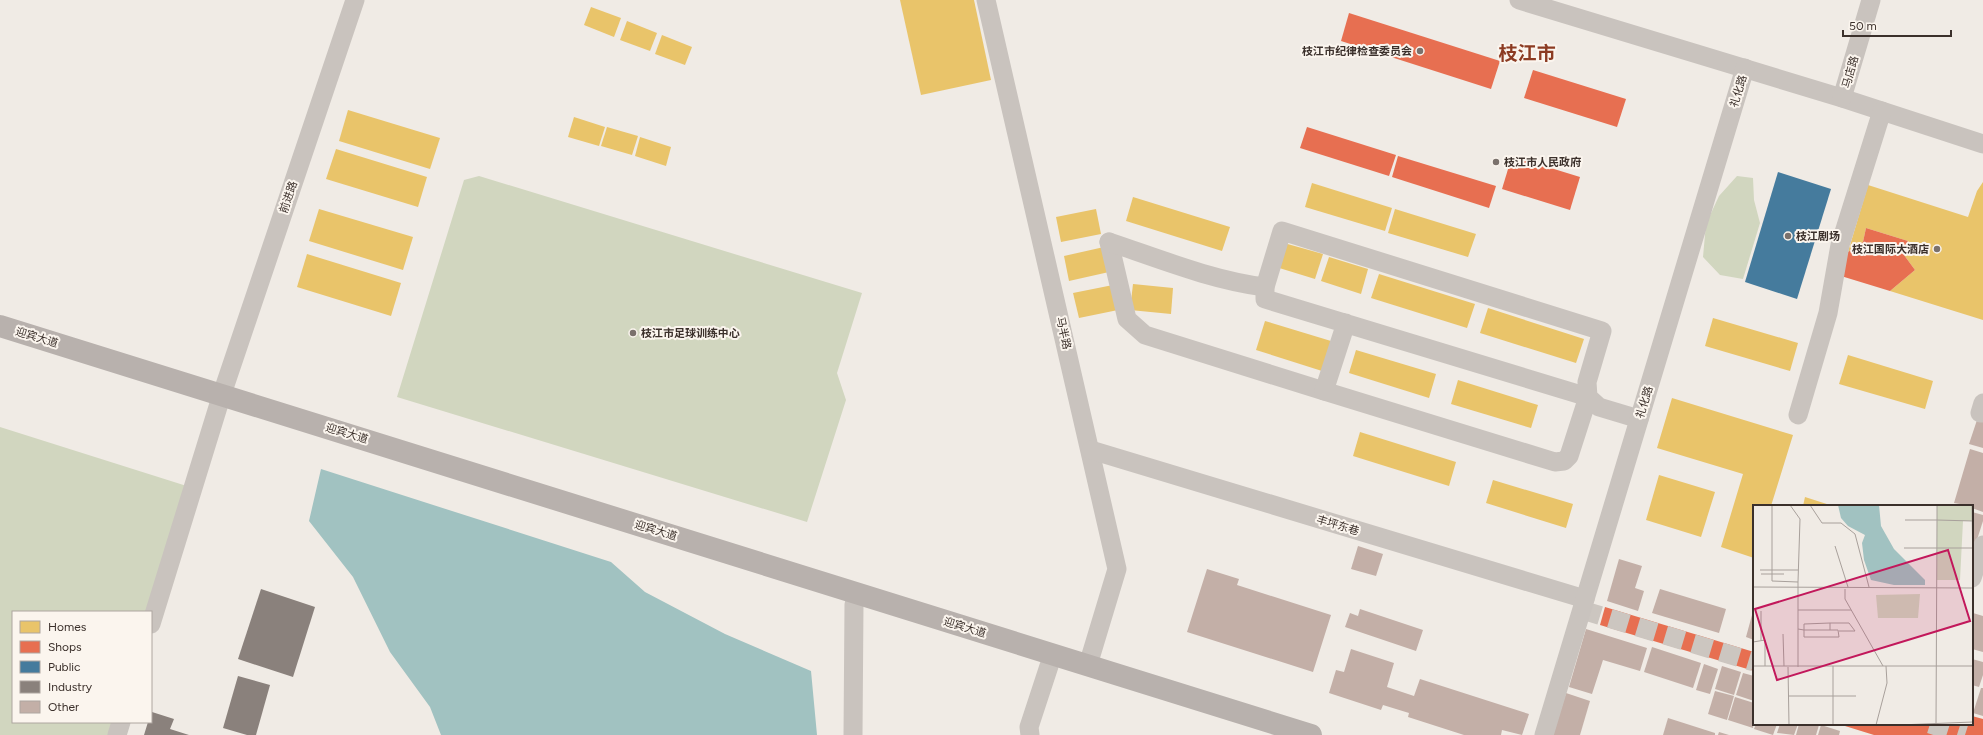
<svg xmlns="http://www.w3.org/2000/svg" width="1983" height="735" viewBox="0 0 1983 735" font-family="Figtree,'Noto Sans SC',sans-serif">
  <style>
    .green { fill: #d1d6bf }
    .water { fill: #a1c2c1 }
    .homes { fill: #e9c46a }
    .shops { fill: #e76f51 }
    .public { fill: #457b9d }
    .industry { fill: #8a817c }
    .building { fill: #c3afa7 }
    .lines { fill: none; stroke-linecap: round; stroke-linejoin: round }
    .minor-tunnel { stroke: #ccc6c0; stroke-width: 19; stroke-dasharray: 19 10; stroke-linecap: butt }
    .minor { stroke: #c9c3be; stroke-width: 19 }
    .major { stroke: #b8b1ad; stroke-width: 22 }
    .poi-dot { fill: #7a716c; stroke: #fbf5ee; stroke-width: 1.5 }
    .labels { text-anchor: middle; stroke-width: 4; stroke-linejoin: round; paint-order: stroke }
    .poi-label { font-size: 11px; font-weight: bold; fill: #3b302b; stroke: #fbf5ee; text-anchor: start }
    .street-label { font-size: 11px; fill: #3b302b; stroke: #fbf5ee }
    .town-label { font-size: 19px; font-weight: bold; fill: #8c3b22; stroke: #fbf5ee }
    .inset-road { fill: none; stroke: #a8a09b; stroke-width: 1 }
    .view { fill: #c2185b; fill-opacity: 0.15; stroke: #c2185b; stroke-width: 2 }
    .inset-edge { fill: none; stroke: #3b302b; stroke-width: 2 }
  </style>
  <rect width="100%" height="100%" fill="#f0ebe5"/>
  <!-- green -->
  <g class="green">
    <path d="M479 176 862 293 837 373 846 400 807 522 397 397 464 180Z"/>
    <path d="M1737 176 1753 178 1754 200 1760 223 1743 279 1720 275 1703 257 1706 224 1719 196Z"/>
    <path d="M0 427 193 488 151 612H13V722H121L117 735H0Z"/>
  </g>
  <!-- water -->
  <path class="water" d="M321 469 611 562 645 592 725 634 811 671 817 735H441L430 707 390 652 353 577 309 521Z"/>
  <!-- homes -->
  <g class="homes">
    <path d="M900 0H974L991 80 921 95Z"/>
    <path d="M591 7 621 18 614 37 584 25Z"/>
    <path d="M627 21 657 33 650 51 620 40Z"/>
    <path d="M662 35 692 47 685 65 655 54Z"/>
    <path d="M348 110 440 138 430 169 339 141Z"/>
    <path d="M574 117 605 127 599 146 568 137Z"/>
    <path d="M607 127 638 136 632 155 601 146Z"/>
    <path d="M640 137 671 147 666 166 635 156Z"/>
    <path d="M336 149 427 177 418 207 326 179Z"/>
    <path d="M1983 182V320L1890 291 1915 270 1904 255 1908 241 1866 228 1863 242 1848 252 1868 185 1968 217 1977 191Z"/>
    <path d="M1312 183 1392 208 1385 231 1305 207Z"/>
    <path d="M1133 197 1230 227 1222 251 1126 221Z"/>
    <path d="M319 209 413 237 403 270 309 241Z"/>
    <path d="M1096 209 1101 234 1061 242 1056 217Z"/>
    <path d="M1395 209 1476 234 1468 257 1388 233Z"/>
    <path d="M1284 243 1323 254 1315 279 1276 267Z"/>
    <path d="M1104 247 1109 272 1069 281 1064 256Z"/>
    <path d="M307 254 401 283 391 316 297 287Z"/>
    <path d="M1329 257 1368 269 1361 294 1321 281Z"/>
    <path d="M1379 274 1475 304 1467 328 1371 298Z"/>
    <path d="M1133 284 1173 288 1171 314 1130 310Z"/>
    <path d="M1113 285 1118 310 1079 318 1073 293Z"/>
    <path d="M1488 308 1584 339 1576 363 1480 333Z"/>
    <path d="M1713 318 1798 343 1790 371 1705 346Z"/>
    <path d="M1265 321 1331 341 1322 371 1256 350Z"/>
    <path d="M1356 350 1436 374 1429 398 1349 373Z"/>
    <path d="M1848 355 1933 381 1925 409 1839 384Z"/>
    <path d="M1458 380 1538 405 1531 428 1451 404Z"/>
    <path d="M1672 398 1793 435 1771 506H1754V558L1721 547 1743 474 1657 448Z"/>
    <path d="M1360 432 1456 462 1449 486 1353 456Z"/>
    <path d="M1659 475 1715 492 1701 537 1646 520Z"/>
    <path d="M1493 480 1573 504 1566 528 1486 503Z"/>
    <path d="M1805 497 1833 506H1803Z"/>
  </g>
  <!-- shops -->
  <g class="shops">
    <path d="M1349 13 1500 61 1491 89 1341 41Z"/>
    <path d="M1533 70 1626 99 1617 127 1524 98Z"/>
    <path d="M1307 127 1396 155 1389 176 1300 148Z"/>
    <path d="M1398 156 1496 186 1489 208 1392 177Z"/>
    <path d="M1512 156 1580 177 1570 210 1502 189Z"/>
    <path d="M1866 228 1908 241 1904 255 1915 270 1890 291 1841 276 1848 252 1863 242Z"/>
    <path d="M1605 607 1754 652V671L1600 625Z"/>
    <path d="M1972 716 1983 719V735H1874L1845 726 1846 724H1972Z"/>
  </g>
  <!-- public -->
  <path class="public" d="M1778 172 1831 189 1797 299 1745 282Z"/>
  <!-- industry -->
  <g class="industry">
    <path d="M261 589 315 607 293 677 238 659Z"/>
    <path d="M238 676 270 685 256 735H247L223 728Z"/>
    <path d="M152 712 174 719 170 729 189 735H144L148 722H151Z"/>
  </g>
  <!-- building -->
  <g class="building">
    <path d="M1977 420 1983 421V448L1969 444Z"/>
    <path d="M1970 449 1983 453V512L1972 508V506L1954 503Z"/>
    <path d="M1972 512 1983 515V521L1974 549 1972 548Z"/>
    <path d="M1358 546 1383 554 1376 576 1351 569Z"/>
    <path d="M1619 559 1642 566 1635 588 1644 591 1638 611 1607 601Z"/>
    <path d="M1207 569 1239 579 1237 585 1331 615 1313 672 1187 632Z"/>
    <path d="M1660 589 1726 609 1719 633 1652 613Z"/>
    <path d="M1360 609 1423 630 1416 651 1345 627 1350 613 1358 616Z"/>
    <path d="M1973 613 1983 616V652L1972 649Z"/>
    <path d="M1752 615H1754V640L1746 637Z"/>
    <path d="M1586 629 1647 648 1640 671 1603 660 1592 694 1569 687Z"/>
    <path d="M1652 647 1701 663 1693 688 1644 672Z"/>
    <path d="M1351 649 1394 663 1387 687 1414 696 1420 679 1529 714 1522 735 1502 730 1501 735H1464L1408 717 1409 713 1383 705 1381 710 1329 693 1336 670 1344 672Z"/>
    <path d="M1972 659 1983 662V675L1979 687 1972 685Z"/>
    <path d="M1704 664 1718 669 1710 694 1696 690Z"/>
    <path d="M1722 666 1741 672 1734 695 1715 689Z"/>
    <path d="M1743 673 1754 676V701L1736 695Z"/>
    <path d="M1981 688H1983V716L1973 713Z"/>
    <path d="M1715 691 1734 696 1727 720 1708 714Z"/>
    <path d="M1566 693 1590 701 1580 735H1553Z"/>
    <path d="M1735 697 1754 703 1753 728 1728 720Z"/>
    <path d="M1668 718 1715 733V735H1663Z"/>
    <path d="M1756 724H1777L1773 735 1754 729Z"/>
    <path d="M1780 724H1798L1794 735 1777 733Z"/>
    <path d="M1799 724 1819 725 1816 735H1796Z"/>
    <path d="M1821 725 1840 731 1839 735H1818Z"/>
    <path d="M1719 732 1729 735H1718Z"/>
  </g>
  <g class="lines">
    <!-- minor-tunnel -->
    <g class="minor-tunnel">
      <path d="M1582 610 1754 662"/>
      <path d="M1930 724 1965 735"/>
    </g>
    <!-- minor -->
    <g class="minor">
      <path d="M986 0 1117 569 1088 665"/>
      <path d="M1519 0 1842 98 1983 144"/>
      <path d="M1842 98 1871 0"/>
      <path d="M1109 242 1127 319 1145 335 1324 391"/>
      <path d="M1109 242C1160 259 1211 280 1265 287"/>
      <path d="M1346 323 1324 391 1555 462 1564 461 1569 456 1588 397 1265 299V287L1282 231 1602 331 1587 382 1588 397 1599 407 1639 419"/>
      <path d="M1983 403 1980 413H1983"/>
      <path d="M1798 415 1828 313 1840 245 1882 111"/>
      <path d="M1091 450 1585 599"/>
      <path d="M1972 578 1983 545"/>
      <path d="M151 624 222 394 355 0"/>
      <path d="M117 735 121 722"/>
      <path d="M853 735 854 604"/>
      <path d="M1030 735 1029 727 1049 666"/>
      <path d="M1544 735 1745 68"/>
    </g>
    <!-- major -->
    <path class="major" d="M0 326 1311 735"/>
  </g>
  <!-- markers -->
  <g class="poi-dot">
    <circle cx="1420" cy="51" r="4"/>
    <circle cx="1496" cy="162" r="4"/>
    <circle cx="1788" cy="236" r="4"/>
    <circle cx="1937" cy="249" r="4"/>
    <circle cx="633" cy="333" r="4"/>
  </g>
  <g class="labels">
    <!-- poi labels -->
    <g class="poi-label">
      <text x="1412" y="55" text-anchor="end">枝江市纪律检查委员会</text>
      <text x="1504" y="166">枝江市人民政府</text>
      <text x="1796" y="240">枝江剧场</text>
      <text x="1929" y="253" text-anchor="end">枝江国际大酒店</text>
      <text x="641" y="337">枝江市足球训练中心</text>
    </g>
    <!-- street labels -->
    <g class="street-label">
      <text transform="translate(1850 72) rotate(-74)" y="4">马店路</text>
      <text transform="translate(1738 91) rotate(-73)" y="4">礼化路</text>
      <text transform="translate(288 197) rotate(-71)" y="4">前进路</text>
      <text transform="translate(1064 333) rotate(77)" y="4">马半路</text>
      <text transform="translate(37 337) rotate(17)" y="4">迎宾大道</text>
      <text transform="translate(1644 402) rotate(-73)" y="4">礼化路</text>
      <text transform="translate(347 433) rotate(17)" y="4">迎宾大道</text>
      <text transform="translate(1338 525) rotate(17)" y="4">丰坪东巷</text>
      <text transform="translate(656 530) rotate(17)" y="4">迎宾大道</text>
      <text transform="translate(965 627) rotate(17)" y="4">迎宾大道</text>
    </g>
    <!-- town labels -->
    <g class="town-label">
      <text x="1527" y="60">枝江市</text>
    </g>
  </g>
  <!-- overview -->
  <g transform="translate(1753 505)">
    <rect width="220" height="220" fill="#f0ebe5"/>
    <path d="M184 0H219V16H210L207 75H184ZM167 89 165 113H125L123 90Z" fill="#d1d6bf"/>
    <path d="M85 0H126L128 21 141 44 172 75V80H141L118 75 111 55 109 38 112 30 95 21 88 13Z" fill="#a1c2c1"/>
    <path class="inset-road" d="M19 0V76L45 77V162M37 0 47 14 45 77M57 0 69 18H88L102 29 116 82M184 0V15L220 16M219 0 220 69M152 15H184L183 219M82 41 95 82M151 43H220M7 65H45M8 69H31M0 82 220 83M92 84V94L130 161M45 105H98M77 118H96L102 126M45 124 51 125V132H86L85 125H51V119L77 118V125M86 126H102M30 129 31 161M8 135V106M0 137 12 135V161M0 161H220M35 162 36 220M35 191H103M80 220V161M123 220 134 178 133 161M146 220 220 217"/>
    <path class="view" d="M195 45 217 116 24 175 2 104Z"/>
    <rect width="220" height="220" class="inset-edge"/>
  </g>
  <!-- legend -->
  <rect x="12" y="611" width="140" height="112" fill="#fbf5ee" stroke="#aea6a0"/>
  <rect x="20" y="621" width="20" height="12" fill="#e9c46a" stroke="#aea6a0"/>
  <text x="48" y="631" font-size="12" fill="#3b302b">Homes</text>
  <rect x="20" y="641" width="20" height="12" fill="#e76f51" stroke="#aea6a0"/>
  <text x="48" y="651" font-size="12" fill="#3b302b">Shops</text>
  <rect x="20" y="661" width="20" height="12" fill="#457b9d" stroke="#aea6a0"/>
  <text x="48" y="671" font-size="12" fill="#3b302b">Public</text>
  <rect x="20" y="681" width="20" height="12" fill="#8a817c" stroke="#aea6a0"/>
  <text x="48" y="691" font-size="12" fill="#3b302b">Industry</text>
  <rect x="20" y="701" width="20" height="12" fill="#c3afa7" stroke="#aea6a0"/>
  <text x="48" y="711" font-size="12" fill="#3b302b">Other</text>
  <!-- scale -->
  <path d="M1843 30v6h108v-6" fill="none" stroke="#3b302b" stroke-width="2"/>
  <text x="1849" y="30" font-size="12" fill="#3b302b" stroke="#fbf5ee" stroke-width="3" paint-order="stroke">50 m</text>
</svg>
